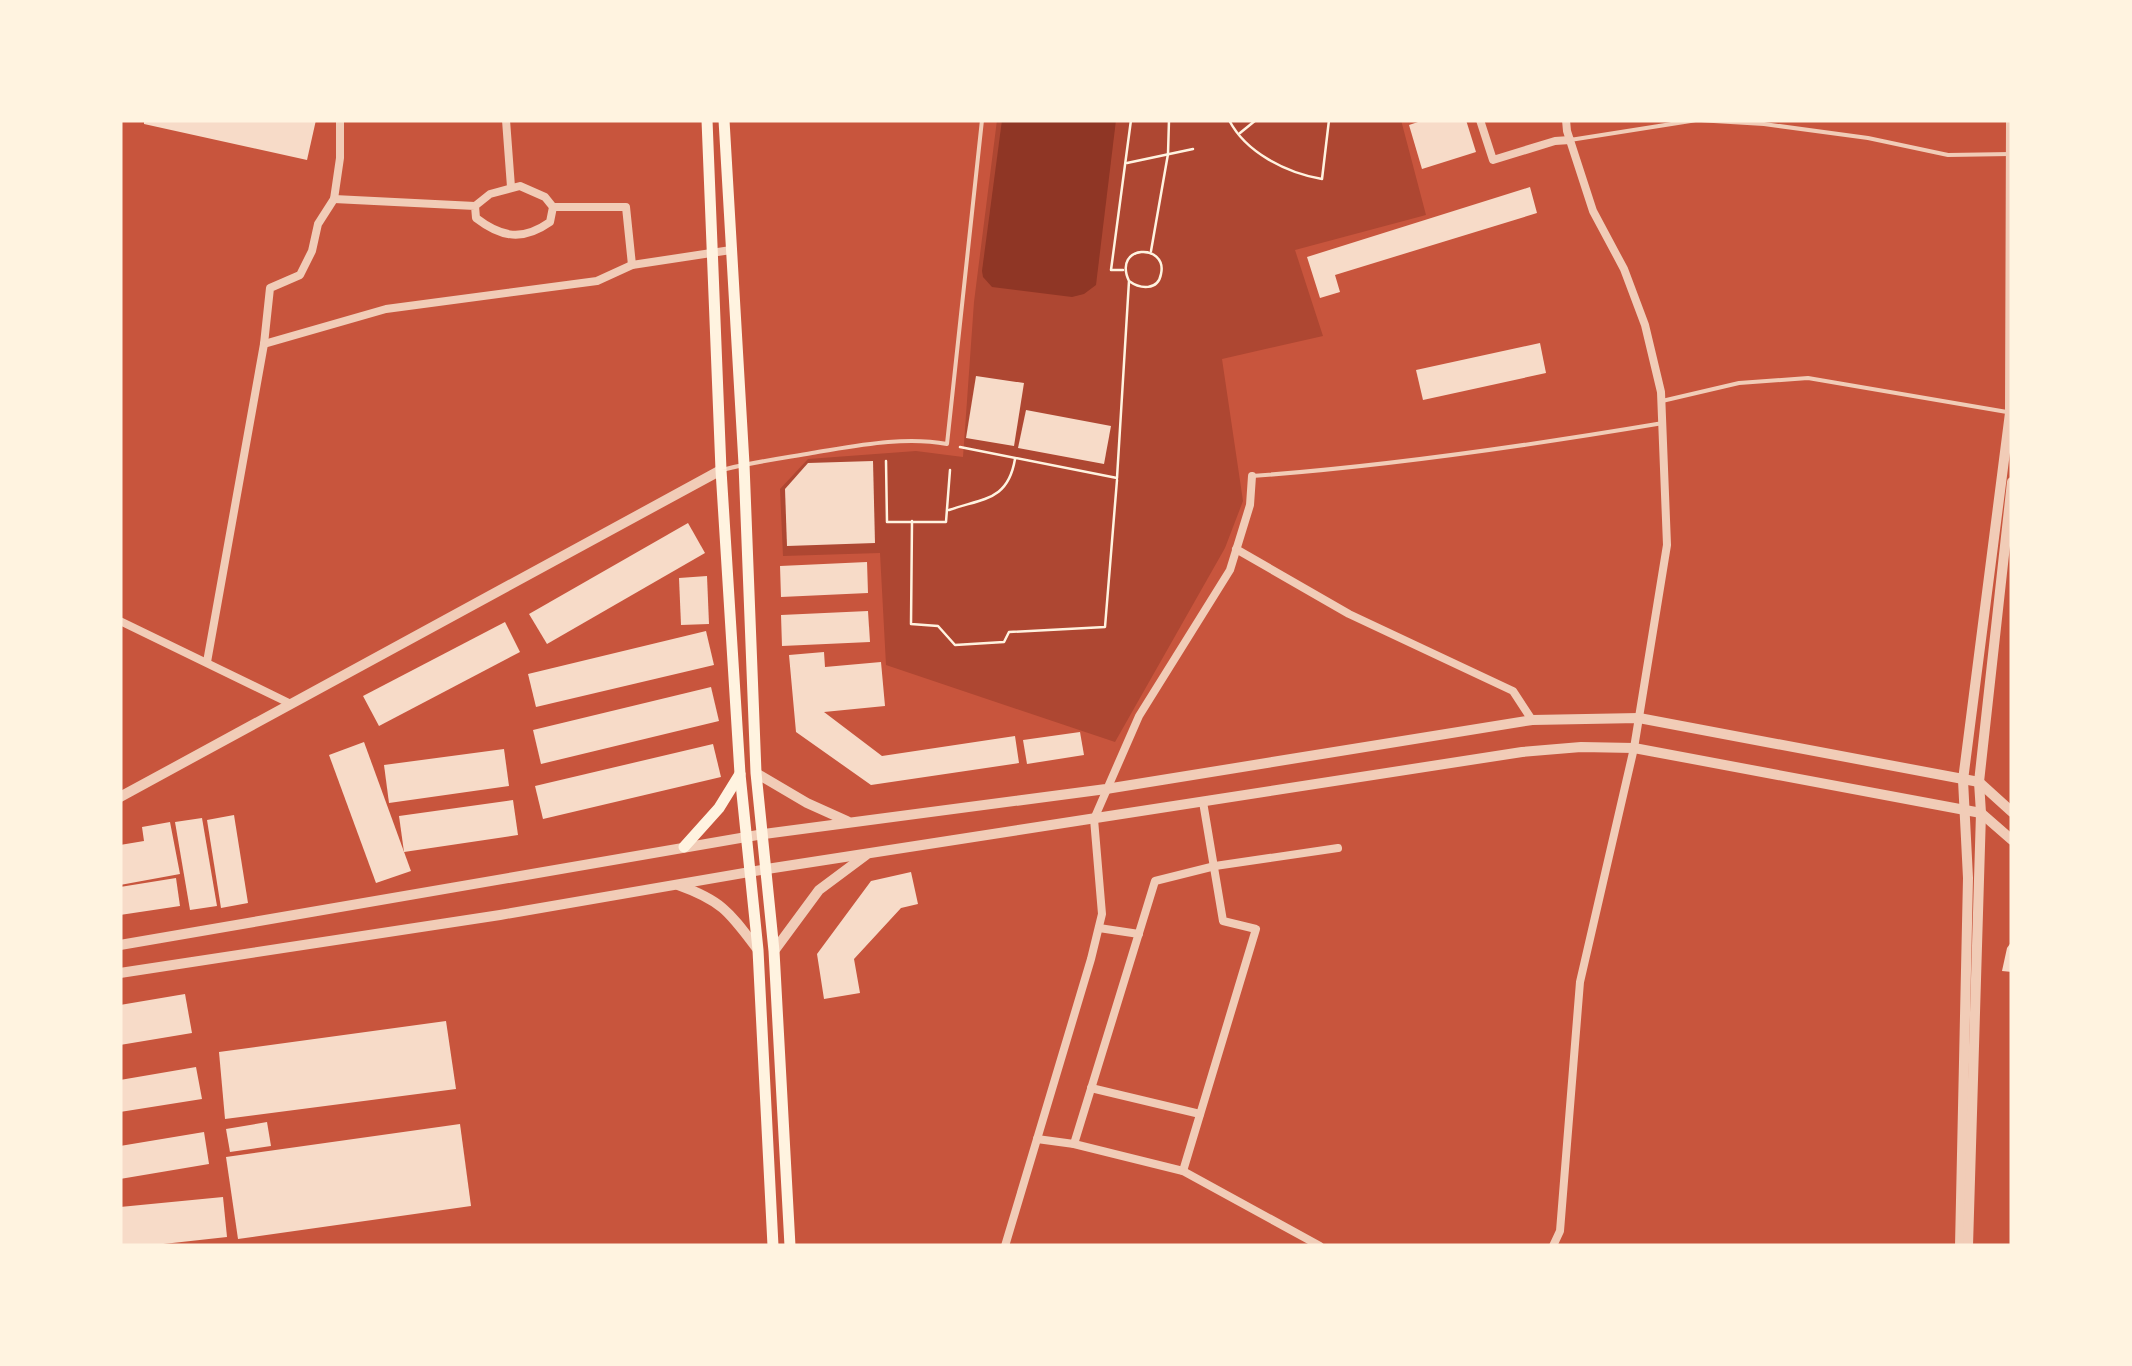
<svg xmlns="http://www.w3.org/2000/svg" width="2132" height="1366" viewBox="0 0 2132 1366" font-family="'Playfair Display',serif">
  <style>
    .green { fill: #ae4732 }
    .water { fill: #8f3625 }
    .building { fill: #f7dbc8 }
    .lines { fill: none; stroke-linecap: round; stroke-linejoin: round }
    .path { stroke: #fff3e0; stroke-width: 2.5 }
    .service { stroke: #f1ccb7; stroke-width: 4 }
    .minor { stroke: #f1ccb7; stroke-width: 8 }
    .tertiary { stroke: #f1ccb7; stroke-width: 10 }
    .secondary { stroke: #fff3e0; stroke-width: 11 }
  </style>
  <rect width="100%" height="100%" fill="#c8553d"/>
  <!-- green -->
  <path class="green" d="M997 120H1401L1426 215 1295 250 1323 336 1222 359 1243 501 1225 548 1115 742 886 665 880 553 783 556 780 489 808 459 916 451 963 457 974 302Z"/>
  <!-- water -->
  <path class="water" d="M1002 120H1116L1096 285 1084 294 1072 297 992 287 983 277 982 271Z"/>
  <!-- building -->
  <g class="building">
    <path d="M144 120H316L307 160 144 124Z"/>
    <path d="M1424 120H1466L1476 152 1422 169 1409 125Z"/>
    <path d="M1530 187 1537 213 1335 275 1340 292 1320 298 1307 257Z"/>
    <path d="M1540 343 1546 373 1423 400 1416 370Z"/>
    <path d="M976 376 1024 383 1014 446 966 438Z"/>
    <path d="M1026 410 1111 426 1104 464 1018 448Z"/>
    <path d="M873 461 875 543 787 546 785 489 808 463Z"/>
    <path d="M688 523 705 553 547 644 529 614Z"/>
    <path d="M867 562 868 593 781 597 780 566Z"/>
    <path d="M707 576 709 624 681 625 679 578Z"/>
    <path d="M868 611 870 642 782 646 781 615Z"/>
    <path d="M505 622 520 652 379 726 363 696Z"/>
    <path d="M706 631 714 665 536 707 528 674Z"/>
    <path d="M824 652 825 667 881 662 885 706 824 712 882 756 1015 736 1019 763 871 785 796 732 789 655Z"/>
    <path d="M711 687 719 721 541 764 533 730Z"/>
    <path d="M1080 732 1084 755 1027 764 1023 740Z"/>
    <path d="M364 742 411 871 376 883 329 755Z"/>
    <path d="M713 744 721 777 543 819 535 786Z"/>
    <path d="M504 749 509 786 389 803 384 765Z"/>
    <path d="M513 800 518 835 404 852 399 816Z"/>
    <path d="M234 815 248 903 221 908 207 820Z"/>
    <path d="M202 818 217 906 190 910 175 822Z"/>
    <path d="M170 822 180 874 120 885V845L144 841 142 827Z"/>
    <path d="M911 872 918 904 901 908 854 959 860 993 824 999 817 954 871 881Z"/>
    <path d="M176 878 180 906 120 915V887Z"/>
    <path d="M2012 941V972L2002 971 2007 948Z"/>
    <path d="M185 994 192 1033 120 1045V1005Z"/>
    <path d="M446 1021 456 1089 225 1119 219 1052Z"/>
    <path d="M196 1067 202 1099 120 1112V1080Z"/>
    <path d="M267 1122 271 1146 230 1152 226 1129Z"/>
    <path d="M460 1124 471 1206 238 1239 226 1157Z"/>
    <path d="M204 1132 209 1164 120 1179V1146Z"/>
    <path d="M223 1197 227 1237 145 1246H122L120 1207Z"/>
  </g>
  <g class="lines">
    <!-- path -->
    <g class="path">
      <path d="M1229 120C1246 153 1287 173 1322 179L1329 120"/>
      <path d="M1240 133 1256 120"/>
      <path d="M1127 163 1193 149"/>
      <path d="M1151 251 1168 154 1169 120"/>
      <path d="M1123 270H1111L1131 120"/>
      <path d="M960 447 1117 478 1129 281C1112 244 1168 243 1161 274 1158 291 1140 289 1129 281"/>
      <path d="M886 461 887 522H946L950 470"/>
      <path d="M949 510C983 498 1008 501 1015 459"/>
      <path d="M912 521 911 624 938 626 955 645 1004 642 1009 632 1105 627 1117 480"/>
    </g>
    <!-- service -->
    <g class="service">
      <path d="M1570 140 1697 120 1764 124 1868 138 1948 155 2011 154"/>
      <path d="M1662 401 1739 383 1808 378 2007 412"/>
      <path d="M726 469C754 462 783 458 812 453 856 446 903 436 947 444L982 120"/>
      <path d="M1252 476C1390 466 1526 446 1663 423"/>
    </g>
    <!-- minor -->
    <g class="minor">
      <path d="M506 120 511 187"/>
      <path d="M1480 120 1493 160 1555 141 1570 140"/>
      <path d="M334 199 475 206 490 194 520 186 545 197 553 207 550 222C523 241 502 238 476 218L475 206"/>
      <path d="M553 207H626L632 265"/>
      <path d="M264 344 386 309 597 281 632 265 731 250"/>
      <path d="M1236 549 1349 614 1513 691 1532 720"/>
      <path d="M120 621 291 704"/>
      <path d="M207 662 264 344 270 288 300 275 312 251 318 224 334 199 340 158V120"/>
      <path d="M1099 928 1139 934"/>
      <path d="M1091 1088 1200 1114"/>
      <path d="M1037 1139 1074 1144 1183 1171 1320 1246"/>
      <path d="M1074 1144 1155 881 1215 866 1338 848"/>
      <path d="M1183 1171 1256 929 1223 921 1203 802"/>
      <path d="M1005 1246 1091 959 1102 914 1094 819 1139 716 1230 570 1250 505 1252 476"/>
      <path d="M1553 1246 1560 1231 1580 982 1634 748 1667 545 1661 392 1645 325 1624 269 1593 211 1567 131 1566 120"/>
    </g>
    <!-- tertiary -->
    <g class="tertiary">
      <path d="M756 773 807 803 847 821"/>
      <path d="M1980 783 2012 812"/>
      <path d="M120 797 721 470"/>
      <path d="M1981 813 2012 840"/>
      <path d="M678 885C723 901 730 913 758 950"/>
      <path d="M120 945 764 834 1106 789 1532 720 1639 718 1979 782"/>
      <path d="M774 951 819 890 866 855"/>
      <path d="M120 973 500 915 767 869 1522 752 1581 747 1634 748 1981 813"/>
      <path d="M1960 1246 1968 878 1963 780 2010 413 2011 120"/>
      <path d="M1968 1246 1981 813 1979 782 2012 482"/>
    </g>
    <!-- secondary -->
    <g class="secondary">
      <path d="M707 120 721 470 740 774 758 950 773 1246"/>
      <path d="M724 120 744 464 756 773 774 951 790 1246"/>
      <path d="M684 847 719 808 740 774"/>
    </g>
  </g>
  <!-- border -->
  <rect width="2132" height="1366" fill="none" stroke="#fff3e0" stroke-width="245"/>
</svg>
